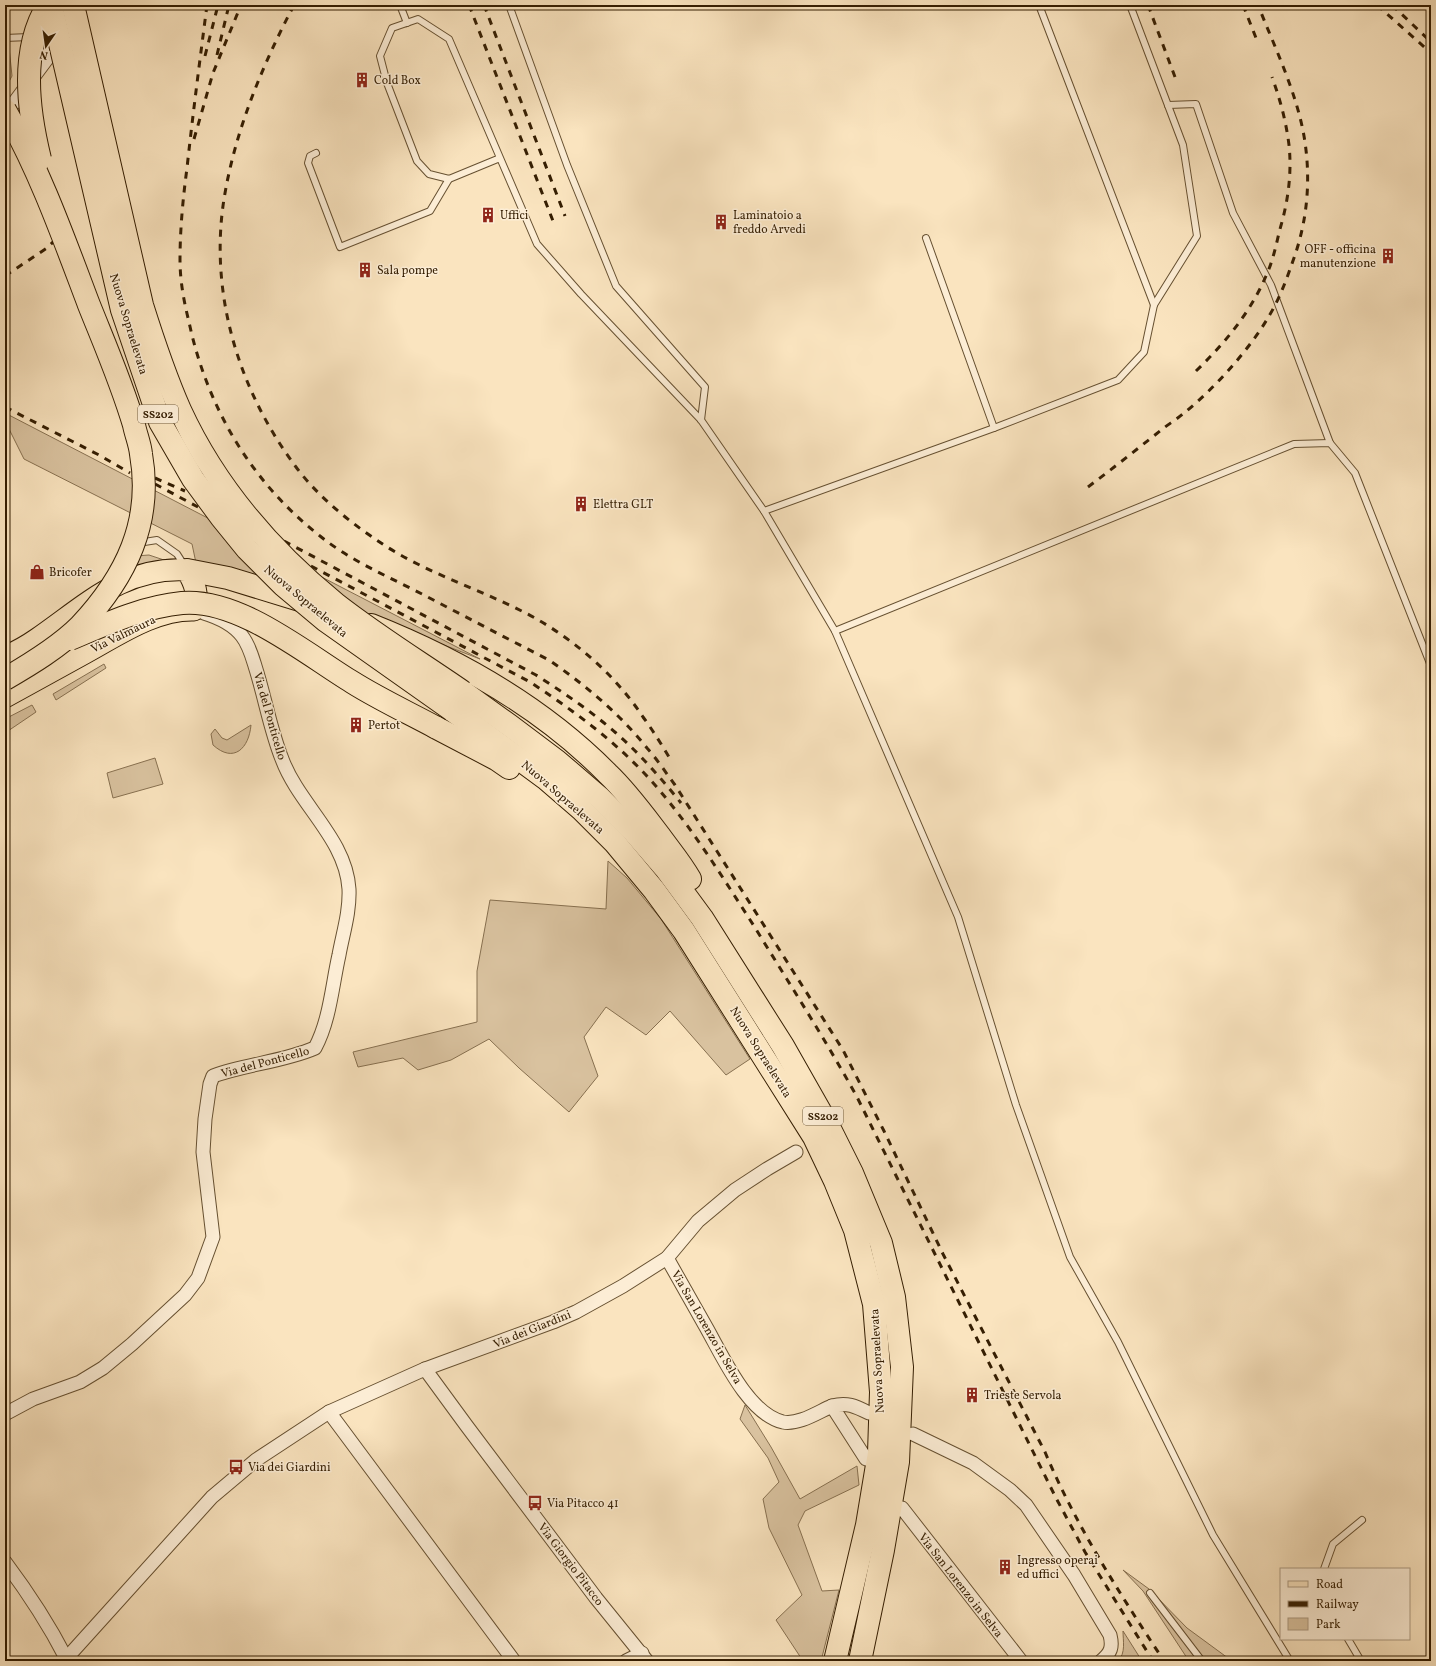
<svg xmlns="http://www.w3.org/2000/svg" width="1436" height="1666" viewBox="0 0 1436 1666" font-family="Vollkorn,serif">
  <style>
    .green { fill: #d9c29f; stroke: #877050 }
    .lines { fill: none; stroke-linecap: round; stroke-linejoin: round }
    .service-casing { stroke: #665031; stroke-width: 8 }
    .minor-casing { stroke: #665031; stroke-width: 15 }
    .primary-casing { stroke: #351e02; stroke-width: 23 }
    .trunk-casing { stroke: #351e02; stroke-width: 24 }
    .service { stroke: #fcedd5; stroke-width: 6 }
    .minor { stroke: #fcedd5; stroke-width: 13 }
    .primary { stroke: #fae4bf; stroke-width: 21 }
    .trunk { stroke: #fae4bf; stroke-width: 22 }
    .rail { stroke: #351e02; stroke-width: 3; stroke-dasharray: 7 7; stroke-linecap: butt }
    .trunk-bridge-casing { stroke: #351e02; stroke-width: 24; stroke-linecap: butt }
    .trunk-bridge { stroke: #fae4bf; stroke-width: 22 }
    .labels { text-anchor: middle; stroke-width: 3; stroke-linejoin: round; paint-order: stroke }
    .shield { fill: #fcedd5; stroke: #715c41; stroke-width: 1 }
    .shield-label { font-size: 11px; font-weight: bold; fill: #351e02 }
    .poi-label { font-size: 12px; fill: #351e02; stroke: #fcedd5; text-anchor: start }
    .street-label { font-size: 12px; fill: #351e02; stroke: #fcedd5 }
  </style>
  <rect width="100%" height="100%" fill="#fae4bf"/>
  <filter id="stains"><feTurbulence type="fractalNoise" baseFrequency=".005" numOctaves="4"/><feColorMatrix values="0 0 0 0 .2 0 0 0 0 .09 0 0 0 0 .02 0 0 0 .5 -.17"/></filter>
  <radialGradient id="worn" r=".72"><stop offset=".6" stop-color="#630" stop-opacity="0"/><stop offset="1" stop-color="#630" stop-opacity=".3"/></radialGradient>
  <!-- green -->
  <g class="green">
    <path d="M5 46 9 47 12 76 5 89Z"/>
    <path d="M5 413 480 659 307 592 196 563 192 544 24 459 5 421Z"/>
    <path d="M149 555 167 561 136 569 123 564 135 556Z"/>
    <path d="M104 664 106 668 56 700 53 694Z"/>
    <path d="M32 705 36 712 5 733V719Z"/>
    <path d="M251 725C249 748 234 764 213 745L211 734 215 729 222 738 227 740Z"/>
    <path d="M155 758 163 784 113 798 107 773Z"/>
    <path d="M608 861 627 878 661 919 750 1059 726 1075 670 1011 646 1035 606 1007 584 1037 598 1076 569 1112 519 1068 489 1039 451 1060 418 1070 403 1058 358 1067 353 1052 477 1022V971L490 900 606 909Z"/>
    <path d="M745 1405 771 1447 800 1499 857 1466 859 1485 805 1511 798 1525 822 1591 839 1590 821 1661H803L776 1620 802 1595 769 1528 763 1499 779 1482 768 1458 740 1419Z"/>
    <path d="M1123 1570 1149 1589 1187 1628 1232 1661H1189L1143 1591Z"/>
    <path d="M1123 1631 1142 1661H1118C1126 1653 1123 1641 1123 1631Z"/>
  </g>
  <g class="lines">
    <defs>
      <g id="service">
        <path d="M400 5 407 23"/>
        <path d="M509 5 567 165 616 286 705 387 701 420"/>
        <path d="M1130 5 1183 145 1197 236 1154 305"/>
        <path d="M5 38 29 37"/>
        <path d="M1168 105 1196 104 1233 213 1271 285 1330 443"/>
        <path d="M316 153 310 156 308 163 340 247 430 211 449 179"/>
        <path d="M500 158 449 179 429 174 417 161 387 83 380 56 392 28 418 19 449 39 537 244 581 294 701 420 764 511 835 631 958 917 1016 1105 1070 1257 1118 1342 1213 1535 1290 1661"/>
        <path d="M926 238 994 428"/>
        <path d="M764 511 994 428 1118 380 1144 352 1154 305 1039 5"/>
        <path d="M138 543 157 540 177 554 184 565"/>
        <path d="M835 631 1294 444 1330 443 1355 473 1431 666"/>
        <path d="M1324 1569 1333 1544 1362 1520"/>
        <path d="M1150 1593 1202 1661"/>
        <path d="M1348 1639 1361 1661"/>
      </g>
      <g id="minor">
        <path d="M5 115 61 40"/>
        <path d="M667 1258C680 1281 693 1304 706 1327 722 1355 748 1414 783 1422 799 1425 818 1412 832 1406"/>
        <path d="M425 1369 466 1425 596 1598 647 1661"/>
        <path d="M329 1412 514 1661"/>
        <path d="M5 1414 33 1399 80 1382 103 1368 132 1344 185 1295 198 1278 213 1237 203 1152 205 1119 210 1084 213 1076C246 1064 282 1062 315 1048 330 1020 332 986 339 955 343 933 350 912 349 889 346 839 299 805 282 759 270 729 265 697 255 666 252 656 249 645 242 636 233 624 217 617 204 613"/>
        <path d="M913 1434 973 1463 1010 1490 1026 1505 1074 1575 1110 1635C1113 1647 1111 1653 1101 1661"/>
        <path d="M866 1459 832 1406C847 1402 855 1406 869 1413"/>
        <path d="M902 1508 1021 1661"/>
        <path d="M5 1562C29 1594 48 1623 66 1658"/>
        <path d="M64 1661 212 1497 256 1460 329 1412 425 1369 553 1322 576 1312 623 1286 667 1258 698 1221 735 1190 767 1169 796 1152"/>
        <path d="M626 1661 642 1653"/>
      </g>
      <path id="primary" d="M5 657C16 652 27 646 37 639 85 606 124 566 187 570 195 584 199 594 194 610 155 609 118 635 85 653 58 668 32 682 5 697"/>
      <g id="trunk">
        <path d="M187 570 228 578 303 601"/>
        <path d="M371 625C459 660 542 707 608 774 627 792 643 814 659 835 669 849 681 863 690 879"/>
        <path d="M463 692 509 725 557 761 599 797 634 832 666 869 702 918 783 1046 829 1127 852 1173 881 1243 894 1297 902 1367 898 1462 883 1550 860 1661"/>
        <path d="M452 710 545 778 582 810 615 843 654 890 684 931 814 1137 835 1181 855 1230 874 1304 881 1392 879 1453 867 1525 835 1661"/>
        <path d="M435 727 496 759 509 768"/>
      </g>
    </defs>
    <!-- service casing -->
    <use href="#service" class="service-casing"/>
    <!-- minor casing -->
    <use href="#minor" class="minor-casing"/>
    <!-- primary casing -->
    <use href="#primary" class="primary-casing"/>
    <!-- trunk casing -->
    <use href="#trunk" class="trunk-casing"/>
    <!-- service -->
    <use href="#service" class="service"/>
    <!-- minor -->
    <use href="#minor" class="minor"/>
    <!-- primary -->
    <use href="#primary" class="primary"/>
    <!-- trunk -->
    <use href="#trunk" class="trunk"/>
    <!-- rail -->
    <g class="rail">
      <path d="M207 5C200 59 193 113 187 168 183 198 180 229 180 260 180 281 184 302 189 322 207 407 251 482 320 536 351 561 387 576 422 594 464 616 506 638 549 660 585 685 619 713 647 748 657 759 666 773 675 785L843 1050 884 1131 943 1254 1045 1452C1076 1526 1120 1594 1164 1661"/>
      <path d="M294 5C262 66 235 131 224 199 209 294 239 391 296 467 319 498 352 524 384 545 432 576 486 591 535 618 577 642 616 676 643 717 654 732 663 747 672 762"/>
      <path d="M469 5 553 221"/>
      <path d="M484 5 565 216"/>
      <path d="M1148 5 1175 77"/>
      <path d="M1243 5 1256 38"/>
      <path d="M1377 5 1431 53"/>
      <path d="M1392 5 1431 42"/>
      <path d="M217 55 229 5"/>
      <path d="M205 56 218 5"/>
      <path d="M194 139 213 73 241 5"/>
      <path d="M5 276 47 248 54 241"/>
      <path d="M1196 371C1225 343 1250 313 1266 276 1273 261 1276 245 1280 229 1288 202 1292 173 1289 145 1286 121 1280 99 1272 77"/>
      <path d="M5 407 99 455 130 473"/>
      <path d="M155 478 185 491"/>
      <path d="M155 484 198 507"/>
      <path d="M1088 487C1112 469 1136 450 1160 431 1167 425 1176 420 1184 413 1214 389 1250 349 1269 316 1280 298 1287 278 1294 258 1308 218 1311 177 1304 136 1296 91 1275 48 1258 5"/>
      <path d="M284 541 536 675C564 693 591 711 616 733 640 754 661 778 681 803"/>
      <path d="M311 566 530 682C571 709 611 738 645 774 687 819 721 875 754 926 789 983 825 1039 857 1097L1056 1498 1085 1552 1153 1661"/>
    </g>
    <defs>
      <g id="trunk-bridge">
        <path d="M51 5 122 310 160 422 193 479 221 517 247 549 283 585 326 621 452 710"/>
        <path d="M73 5 142 305C153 340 165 376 180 410 215 486 271 551 336 604 377 636 421 663 463 692"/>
        <path d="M5 110C40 171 64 239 89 305 105 345 122 384 134 425 136 435 140 444 141 454 153 522 126 577 80 626 59 647 31 664 5 679"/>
        <path d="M40 159C28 110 20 50 48 5"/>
        <path d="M70 639C106 624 142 607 182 603 239 598 306 654 352 682 379 699 407 712 435 727"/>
      </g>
    </defs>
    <!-- trunk-bridge casing -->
    <use href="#trunk-bridge" class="trunk-bridge-casing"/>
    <!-- trunk-bridge -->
    <use href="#trunk-bridge" class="trunk-bridge"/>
  </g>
  <!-- icons -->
  <defs>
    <symbol id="building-bare" viewBox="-9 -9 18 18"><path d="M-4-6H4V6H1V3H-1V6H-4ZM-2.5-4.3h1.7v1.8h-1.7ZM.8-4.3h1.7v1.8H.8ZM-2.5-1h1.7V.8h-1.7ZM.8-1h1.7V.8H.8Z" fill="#8f2418" stroke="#fcedd5" stroke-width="2.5" paint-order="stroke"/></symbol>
    <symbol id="shop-bare" viewBox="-9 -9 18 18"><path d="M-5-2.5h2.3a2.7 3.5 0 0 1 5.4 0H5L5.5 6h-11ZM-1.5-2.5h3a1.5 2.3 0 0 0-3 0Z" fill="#8f2418" stroke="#fcedd5" stroke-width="2.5" paint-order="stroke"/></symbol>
    <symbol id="bus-bare" viewBox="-9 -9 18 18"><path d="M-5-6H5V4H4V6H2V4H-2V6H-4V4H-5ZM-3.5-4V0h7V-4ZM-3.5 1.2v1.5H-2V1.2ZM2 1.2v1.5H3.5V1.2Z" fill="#8f2418" stroke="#fcedd5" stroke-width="2.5" paint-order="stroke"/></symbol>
  </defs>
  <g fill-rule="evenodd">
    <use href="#building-bare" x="351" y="69" width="22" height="22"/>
    <use href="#building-bare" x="477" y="204" width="22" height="22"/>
    <use href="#building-bare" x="710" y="211" width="22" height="22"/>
    <use href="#building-bare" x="1377" y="245" width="22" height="22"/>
    <use href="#building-bare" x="354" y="259" width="22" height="22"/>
    <use href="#building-bare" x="570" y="493" width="22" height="22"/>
    <use href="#shop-bare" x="26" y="561" width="22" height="22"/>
    <use href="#building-bare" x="345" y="714" width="22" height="22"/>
    <use href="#building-bare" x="961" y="1384" width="22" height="22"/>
    <use href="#bus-bare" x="225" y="1456" width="22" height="22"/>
    <use href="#bus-bare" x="524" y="1492" width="22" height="22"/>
    <use href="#building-bare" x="994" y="1556" width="22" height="22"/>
  </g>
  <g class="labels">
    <!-- shield labels -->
    <g class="shield">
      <rect x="138" y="405" width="40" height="18" rx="3"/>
      <rect x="803" y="1107" width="40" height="18" rx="3"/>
    </g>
    <g class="shield-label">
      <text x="158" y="418">SS202</text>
      <text x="823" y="1120">SS202</text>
    </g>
    <!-- poi labels -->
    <g class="poi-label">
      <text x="374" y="84">Cold Box</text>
      <text x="500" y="219">Uffici</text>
      <text x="733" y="219">Laminatoio a<tspan x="733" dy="14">freddo Arvedi</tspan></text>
      <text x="1376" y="253" text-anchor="end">OFF - officina<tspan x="1376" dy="14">manutenzione</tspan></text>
      <text x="377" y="274">Sala pompe</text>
      <text x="593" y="508">Elettra GLT</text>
      <text x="49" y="576">Bricofer</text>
      <text x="368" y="729">Pertot</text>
      <text x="984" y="1399">Trieste Servola</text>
      <text x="248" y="1471">Via dei Giardini</text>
      <text x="547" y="1507">Via Pitacco 41</text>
      <text x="1017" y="1564">Ingresso operai<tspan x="1017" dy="14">ed uffici</tspan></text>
    </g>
    <!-- street labels -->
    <g class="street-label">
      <text transform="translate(129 324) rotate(73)" y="4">Nuova Sopraelevata</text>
      <text transform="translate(306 601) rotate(40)" y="4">Nuova Sopraelevata</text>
      <text transform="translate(123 634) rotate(-26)" y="4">Via Valmaura</text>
      <text transform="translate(270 716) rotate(74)" y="4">Via del Ponticello</text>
      <text transform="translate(563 797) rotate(41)" y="4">Nuova Sopraelevata</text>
      <text transform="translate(761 1052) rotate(58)" y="4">Nuova Sopraelevata</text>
      <text transform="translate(265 1062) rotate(-15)" y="4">Via del Ponticello</text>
      <text transform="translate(707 1327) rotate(60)" y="4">Via San Lorenzo in Selva</text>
      <text transform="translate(532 1329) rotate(-22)" y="4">Via dei Giardini</text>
      <text transform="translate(877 1361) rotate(-93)" y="4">Nuova Sopraelevata</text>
      <text transform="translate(571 1564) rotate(53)" y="4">Via Giorgio Pitacco</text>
      <text transform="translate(961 1585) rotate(52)" y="4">Via San Lorenzo in Selva</text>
    </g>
  </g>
  <!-- margin -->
  <rect width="1436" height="1666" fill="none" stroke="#fae4bf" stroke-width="20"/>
  <rect x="6" y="6" width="1424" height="1654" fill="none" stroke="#351e02" stroke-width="2"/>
  <rect x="10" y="10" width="1416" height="1646" fill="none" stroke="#351e02"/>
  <!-- legend -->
  <rect x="1280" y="1568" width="130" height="72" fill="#fcedd5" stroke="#ac9a81"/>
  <rect x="1288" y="1581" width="20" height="6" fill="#fae4bf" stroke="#ac9a81"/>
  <text x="1316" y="1588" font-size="12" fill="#351e02">Road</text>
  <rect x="1288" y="1601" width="20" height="6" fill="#351e02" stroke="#ac9a81"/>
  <text x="1316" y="1608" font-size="12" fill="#351e02">Railway</text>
  <rect x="1288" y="1618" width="20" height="12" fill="#d9c29f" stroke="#ac9a81"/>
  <text x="1316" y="1628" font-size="12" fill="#351e02">Park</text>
  <!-- north arrow -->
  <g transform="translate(46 46) rotate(193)" stroke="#fcedd5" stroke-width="3" paint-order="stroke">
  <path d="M0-3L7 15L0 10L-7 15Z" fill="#351e02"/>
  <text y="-6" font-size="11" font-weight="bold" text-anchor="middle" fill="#351e02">N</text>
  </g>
  <rect width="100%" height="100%" filter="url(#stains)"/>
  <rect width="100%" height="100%" fill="url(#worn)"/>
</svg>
